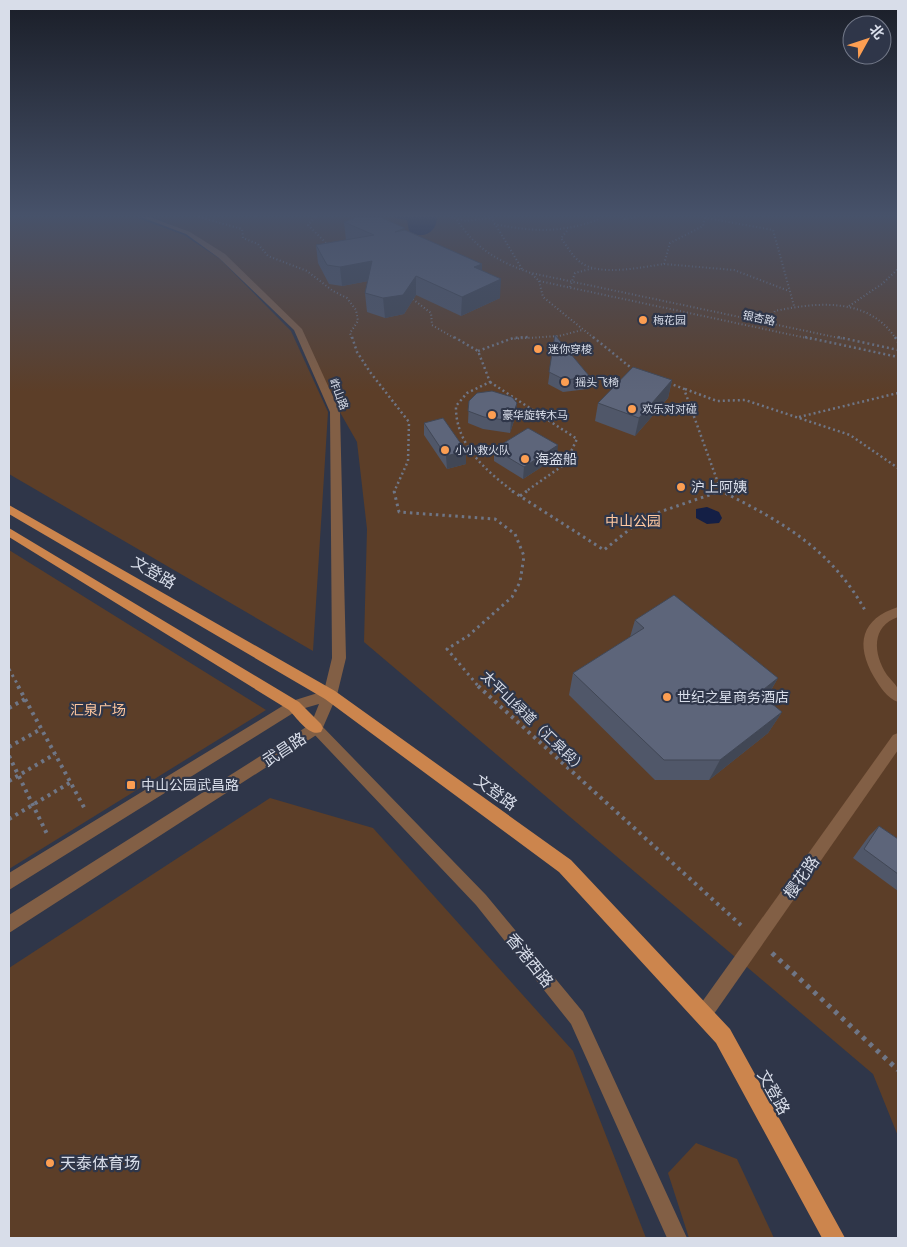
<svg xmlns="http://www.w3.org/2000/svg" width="907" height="1247" viewBox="0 0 907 1247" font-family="'Open Sans','Noto Sans SC',sans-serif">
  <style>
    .green { fill: #5c3e28 }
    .water { fill: #141f45 }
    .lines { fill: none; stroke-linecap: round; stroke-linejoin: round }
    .path-far4 { stroke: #6f7686; stroke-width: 2; stroke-dasharray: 1 2.5; stroke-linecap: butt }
    .path-far3 { stroke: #6f7686; stroke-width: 2.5; stroke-dasharray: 2 3; stroke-linecap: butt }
    .path-far2 { stroke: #6f7686; stroke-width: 3; stroke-dasharray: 2.5 4; stroke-linecap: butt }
    .path-far1 { stroke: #6f7686; stroke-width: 4; stroke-dasharray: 3 4.5; stroke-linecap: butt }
    .path { stroke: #6f7686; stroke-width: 5; stroke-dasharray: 4 5.5; stroke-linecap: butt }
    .service { fill: #825f45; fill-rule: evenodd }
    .pedestrian { fill: #825f45; fill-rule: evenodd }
    .tertiary { fill: #825f45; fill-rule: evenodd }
    .primary { fill: #cc854d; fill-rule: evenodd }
    .wall { fill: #505769 }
    .shaded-wall { fill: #414755 }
    .building { fill: #5d657a; stroke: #414755 }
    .poi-dot { fill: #fc9e52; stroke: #2f3649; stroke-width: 2 }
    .labels { text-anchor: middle; stroke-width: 4.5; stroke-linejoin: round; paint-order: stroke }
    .far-street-label { font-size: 11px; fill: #d8dde9; stroke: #2f3649 }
    .far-poi-label { font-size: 11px; fill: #d8dde9; stroke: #2f3649; text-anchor: start }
    .poi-label { font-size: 14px; fill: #d8dde9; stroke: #2f3649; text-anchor: start }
    .park-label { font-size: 14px; fill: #ffc8a0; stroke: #2f3649 }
    .street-label { font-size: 14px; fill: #d8dde9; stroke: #2f3649 }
    .near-street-label { font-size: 16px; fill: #d8dde9; stroke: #2f3649 }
    .near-poi-label { font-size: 16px; fill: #d8dde9; stroke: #2f3649; text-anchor: start }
  </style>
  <rect width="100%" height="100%" fill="#2f3649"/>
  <!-- green -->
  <g class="green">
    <path d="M9 217H135L184 235 220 259 291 331 328 412 313 651 9 474Z"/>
    <path d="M155 217H898V1136L873 1074 364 642 367 529 357 442 317 372 297 329 222 256 188 233Z"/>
    <path d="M9 550 266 710 9 869Z"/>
    <path d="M270 798 373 828 573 1051 646 1238H9V968Z"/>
    <path d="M696 1143 737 1159 774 1238H689L668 1173Z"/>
  </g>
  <!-- water -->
  <g class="water">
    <path d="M391 217H437C437 232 423 241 409 231L407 220Z"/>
    <path d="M707 507 719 512 722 518 719 523 707 524 696 518V509Z"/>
  </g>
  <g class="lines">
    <!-- path-far4 -->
    <g class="path-far4">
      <path d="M199 217 242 229 243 238 258 244 268 256 307 271 333 291 347 298 356 310 358 321 350 333 352 339"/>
      <path d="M315 217 308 225 328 245"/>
      <path d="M451 217 466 221 491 218"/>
      <path d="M491 217 522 269"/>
      <path d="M621 217 625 219 637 217"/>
      <path d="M701 217 773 230 794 306"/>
      <path d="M457 220C476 249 499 262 531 273L844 339"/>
      <path d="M494 224C534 232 559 233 598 220"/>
      <path d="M567 231 561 238C567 246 572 256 580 262 599 277 642 267 664 264L670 243 703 226 705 217"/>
      <path d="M664 264 734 270 789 291"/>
      <path d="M532 274 539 281 811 339"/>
      <path d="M539 281 543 297 595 339"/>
      <path d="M570 287 575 273 594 268"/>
      <path d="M410 297 431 313 432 325 456 339"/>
      <path d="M849 306 882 284 898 269"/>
      <path d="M767 324 775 311C818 302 869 297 896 339"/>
      <path d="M511 339 559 336 582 330"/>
    </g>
    <!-- path-far3 -->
    <g class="path-far3">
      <path d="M352 337 357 352 370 372 409 422 408 461 394 492"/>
      <path d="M454 337 478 351 490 382 467 393 456 406C455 444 486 471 514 492"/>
      <path d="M593 337 635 371"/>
      <path d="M805 337 898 357"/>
      <path d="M838 337 898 350"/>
      <path d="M895 337 898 342"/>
      <path d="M478 351 513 338 528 337"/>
      <path d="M490 382 577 439 565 464 525 492"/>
      <path d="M669 383 684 389 721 491"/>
      <path d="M685 389 717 401 745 400 850 435 898 468"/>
      <path d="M799 417 898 393"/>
      <path d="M718 492H723"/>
    </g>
    <!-- path-far2 -->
    <g class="path-far2">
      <path d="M394 491 399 512 495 519 515 534 524 556 520 582 512 597 468 636 447 649 479 687"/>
      <path d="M512 491 604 550 645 517 721 491C783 522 832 550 866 612"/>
      <path d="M520 496 527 491"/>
      <path d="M9 669 19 687"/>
    </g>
    <!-- path-far1 -->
    <g class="path-far1">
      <path d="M18 686 86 811"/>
      <path d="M478 686 743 927"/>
      <path d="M9 708 25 699"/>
      <path d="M9 747 41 729"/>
      <path d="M9 756 48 836"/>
      <path d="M9 781 55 754"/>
      <path d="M9 819 71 782"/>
    </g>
    <!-- path -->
    <path class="path" d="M772 953 898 1070"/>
    <!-- service -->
    <path class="service" d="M316 723 320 724 486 895 583 1012 687 1238H667L571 1024 476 905 312 732 310 728 312 724Z"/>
    <!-- pedestrian -->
    <g class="pedestrian">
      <path d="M898 607V617C871 626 873 654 887 675 890 679 897 685 898 690 899 694 898 698 898 702 887 698 880 687 874 677 855 644 861 619 898 607Z"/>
      <path d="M898 733V750L709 1021 703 1024 697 1021 694 1015 697 1009 893 735Z"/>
    </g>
    <!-- tertiary -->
    <path class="tertiary" d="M141 217H150L190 232 225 254 302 329 340 412 346 658 337 695 321 732 9 933V915L311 724 319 704 298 710 9 890V873L289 702 324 691 332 658 330 412 294 330 219 258 186 234Z"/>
    <!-- primary -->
    <g class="primary">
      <path d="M9 505 335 691 571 860 730 1029 845 1238H822L716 1043 559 872 325 699 9 514Z"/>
      <path d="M9 528 299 702 321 724 323 728 321 732C309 737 297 718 289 710L9 537Z"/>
    </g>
  </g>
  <!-- wall -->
  <g class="wall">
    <path d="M344 222 405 230 482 264V271L500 298 461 316 416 295 404 314 385 318 367 312 365 293 368 281 342 286 329 284 318 263 316 245 346 240Z"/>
    <path d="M555 335 590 377 588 389 563 392 548 384Z"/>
    <path d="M672 380 668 398 635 436 595 421 598 403Z"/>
    <path d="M469 401 516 415 510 433 483 429 468 423Z"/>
    <path d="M424 423 466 464 447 469 424 435Z"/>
    <path d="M494 449 557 457 523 479 494 461Z"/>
    <path d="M635 620 778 678 766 699 782 712 768 733 709 780H655L569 695 573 673 630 637Z"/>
    <path d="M879 826 898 839V891L853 858 869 836Z"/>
  </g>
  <!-- shaded-wall -->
  <g class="shaded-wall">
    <path d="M372 261 374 280 342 286 340 267Z"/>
    <path d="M482 264V282L474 267Z"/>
    <path d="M416 276V295L404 314 385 318 383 298Z"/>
    <path d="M501 279 500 298 461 316 462 297Z"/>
    <path d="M672 380 668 398 635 436 639 418Z"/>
    <path d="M517 403 516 415 510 433 511 421Z"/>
    <path d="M558 445 557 457 523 479 524 467Z"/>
    <path d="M466 451V464L447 469 446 456Z"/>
    <path d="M778 678 765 700 759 693Z"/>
    <path d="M782 712 768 733 709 780 720 760Z"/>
  </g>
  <!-- building -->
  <g class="building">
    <path d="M357 217H380L405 228 395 232 405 230 482 264 474 267 501 279 462 297 416 276 403 295 383 298 365 293 372 261 340 267 327 265 316 245 374 235 344 222Z"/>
    <path d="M555 335 590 377 565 380 549 372Z"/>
    <path d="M633 367 672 380 639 418 598 403Z"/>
    <path d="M492 391 512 397 517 403 511 421 484 417 468 411 469 401 477 393Z"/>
    <path d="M443 418 466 451 446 456 424 423Z"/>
    <path d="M528 428 558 445 524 467 494 449Z"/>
    <path d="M674 595 778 678 759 693 782 712 720 760H664L573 673 644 628 635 620Z"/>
    <path d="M879 826 898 839V874L864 849Z"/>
  </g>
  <!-- sky -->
  <linearGradient id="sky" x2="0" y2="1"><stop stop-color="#1a1e28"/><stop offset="0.55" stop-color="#47526a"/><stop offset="1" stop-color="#47526a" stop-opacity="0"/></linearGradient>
  <rect width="907" height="392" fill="url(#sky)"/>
  <!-- markers -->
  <g class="poi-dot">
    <circle cx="643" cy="320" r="5"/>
    <circle cx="538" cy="349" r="5"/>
    <circle cx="565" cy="382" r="5"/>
    <circle cx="632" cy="409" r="5"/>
    <circle cx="492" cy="415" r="5"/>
    <circle cx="445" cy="450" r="5"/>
    <circle cx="525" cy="459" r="5"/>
    <circle cx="681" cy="487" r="5"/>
    <circle cx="667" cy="697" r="5"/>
    <rect x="126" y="780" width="10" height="10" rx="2.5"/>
    <circle cx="50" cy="1163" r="5"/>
  </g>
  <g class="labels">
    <!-- far-street labels -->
    <g class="far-street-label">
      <text transform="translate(759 318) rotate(12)" y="4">银杏路</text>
      <text transform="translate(339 394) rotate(69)" y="4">岞山路</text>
    </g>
    <!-- far-poi labels -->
    <g class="far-poi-label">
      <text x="653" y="324">梅花园</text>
      <text x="548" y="353">迷你穿梭</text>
      <text x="575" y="386">摇头飞椅</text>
      <text x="642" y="413">欢乐对对碰</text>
      <text x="502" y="419">豪华旋转木马</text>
      <text x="455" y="454">小小救火队</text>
    </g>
    <!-- poi labels -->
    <g class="poi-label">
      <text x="535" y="464">海盗船</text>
      <text x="691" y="492">沪上阿姨</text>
      <text x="677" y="702">世纪之星商务酒店</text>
      <text x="141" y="790">中山公园武昌路</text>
    </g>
    <!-- park labels -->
    <g class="park-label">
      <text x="633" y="526">中山公园</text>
      <text x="98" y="715">汇泉广场</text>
    </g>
    <!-- street labels -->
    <g class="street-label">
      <text transform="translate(534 722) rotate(44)" y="5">太平山绿道（汇泉段）</text>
    </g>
    <!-- near-street labels -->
    <g class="near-street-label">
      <text transform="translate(154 572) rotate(30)" y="6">文登路</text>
      <text transform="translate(284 749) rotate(-33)" y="6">武昌路</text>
      <text transform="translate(496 792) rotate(36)" y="6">文登路</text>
      <text transform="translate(801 877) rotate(-55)" y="6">樱花路</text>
      <text transform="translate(530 960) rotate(51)" y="6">香港西路</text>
      <text transform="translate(774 1092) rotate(61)" y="6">文登路</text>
    </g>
    <!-- near-poi labels -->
    <g class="near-poi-label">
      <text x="60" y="1169">天泰体育场</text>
    </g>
  </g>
  <!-- border -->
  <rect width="907" height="1247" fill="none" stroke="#d8dde9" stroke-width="20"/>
  <!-- north arrow -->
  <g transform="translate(867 40) rotate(50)"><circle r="24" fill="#2f3649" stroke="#737989"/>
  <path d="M0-4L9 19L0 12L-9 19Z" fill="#fc9e52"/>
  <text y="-8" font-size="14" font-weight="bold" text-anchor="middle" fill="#d8dde9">北</text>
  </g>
</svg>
